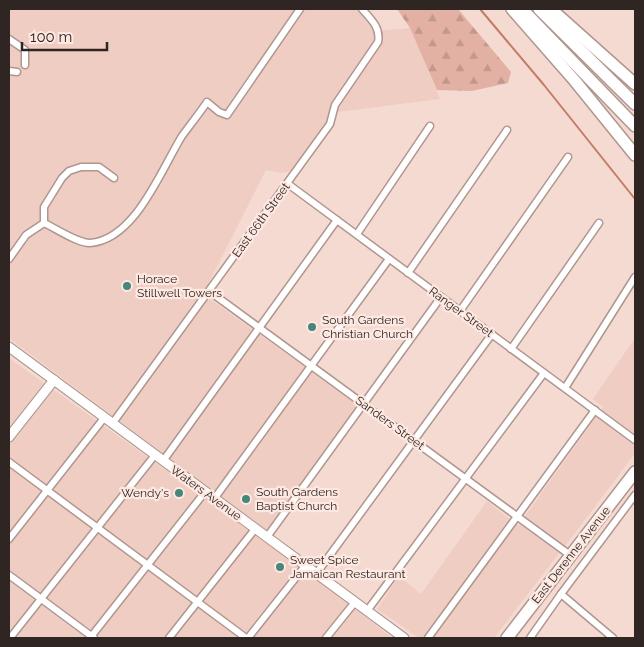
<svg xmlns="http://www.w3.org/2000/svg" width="644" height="647" viewBox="0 0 644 647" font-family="Raleway,sans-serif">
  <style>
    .built { fill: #efcdc3 }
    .forest { fill: url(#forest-firs) }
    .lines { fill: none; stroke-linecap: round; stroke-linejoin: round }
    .stream { stroke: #c37c66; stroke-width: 2 }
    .street-casing { stroke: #af968e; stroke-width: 9 }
    .secondary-casing { stroke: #af968e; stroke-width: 11 }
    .highway-casing { stroke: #af968e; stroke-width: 14 }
    .street { stroke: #fff; stroke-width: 6 }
    .secondary { stroke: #fff; stroke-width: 9 }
    .highway { stroke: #fff; stroke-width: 11 }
    .poi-dot { fill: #458779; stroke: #fee9e2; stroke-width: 2 }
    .labels { text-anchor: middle; stroke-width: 4.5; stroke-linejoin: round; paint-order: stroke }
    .street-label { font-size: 12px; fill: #2f2522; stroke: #fee9e2 }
    .poi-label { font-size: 12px; fill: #2f2522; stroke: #fee9e2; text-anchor: start }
  </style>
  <defs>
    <pattern id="forest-firs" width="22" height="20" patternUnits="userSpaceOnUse" patternTransform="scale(1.25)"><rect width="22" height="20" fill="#e2b1a3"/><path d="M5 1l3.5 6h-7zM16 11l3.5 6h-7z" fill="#c2988c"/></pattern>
  </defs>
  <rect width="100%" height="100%" fill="#f5dad2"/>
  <!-- built -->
  <g class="built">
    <path d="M9 9H356L375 31 411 28 440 99 337 112 326 121 291 171 281 173 266 170 203 294 358 405 266 531 9 338Z"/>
    <path d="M635 338V453L604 495 494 638H419L377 609 399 576 421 594 487 501 518 526 603 407 593 399Z"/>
    <path d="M9 358 170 473 348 603 392 638H9Z"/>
  </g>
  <!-- forest -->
  <path class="forest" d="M397 9H458L511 72 508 83 472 91 437 90 410 28Z"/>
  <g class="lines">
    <!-- stream -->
    <path class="stream" d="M480 9 544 85 635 199"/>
    <defs>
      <g id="street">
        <path d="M9 39 25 50V65"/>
        <path d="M9 71 17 72"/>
        <path d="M288 184 635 440"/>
        <path d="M44 223C57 229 77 243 90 243 135 240 161 170 182 136 190 125 199 114 207 102L219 112 227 115 300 9"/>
        <path d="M357 234 430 126"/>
        <path d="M9 259 26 235 44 223V207L62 178 69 171 81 167H99L114 178"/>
        <path d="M408 273 507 130"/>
        <path d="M209 291 570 555"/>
        <path d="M460 311 568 157"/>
        <path d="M511 349 599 223"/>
        <path d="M565 388 635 277"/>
        <path d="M112 424 330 124 335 105 378 42C381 28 371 19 362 9"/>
        <path d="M163 461 337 220"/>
        <path d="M9 462 246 638"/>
        <path d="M214 499 389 259"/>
        <path d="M267 537 441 297"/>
        <path d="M9 539 104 418"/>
        <path d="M316 574 492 334"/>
        <path d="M9 575 94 638"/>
        <path d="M561 594 613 638"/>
        <path d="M367 611 544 373"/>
        <path d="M10 638 155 455"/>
        <path d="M90 638 205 492"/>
        <path d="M169 638 255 529"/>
        <path d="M248 638 305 566"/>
        <path d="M326 638 355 602"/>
        <path d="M428 638 595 410"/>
        <path d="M530 638 561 594 635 495"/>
      </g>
      <g id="secondary">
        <path d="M9 347 404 638"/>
        <path d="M9 437 54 380"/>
      </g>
      <g id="highway">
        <path d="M512 9 575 81 635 155"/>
        <path d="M522 9 635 126"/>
        <path d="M539 9 635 104"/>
        <path d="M551 9 635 84"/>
        <path d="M507 638 635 472"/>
      </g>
    </defs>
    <!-- street casing -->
    <use href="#street" class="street-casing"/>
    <!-- secondary casing -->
    <use href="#secondary" class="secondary-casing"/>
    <!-- highway casing -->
    <use href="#highway" class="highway-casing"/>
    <!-- street -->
    <use href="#street" class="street"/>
    <!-- secondary -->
    <use href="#secondary" class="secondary"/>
    <!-- highway -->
    <use href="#highway" class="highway"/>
  </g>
  <!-- markers -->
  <g class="poi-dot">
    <circle cx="127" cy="286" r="5"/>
    <circle cx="312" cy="327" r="5"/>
    <circle cx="179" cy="493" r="5"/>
    <circle cx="246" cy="499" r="5"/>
    <circle cx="280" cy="567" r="5"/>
  </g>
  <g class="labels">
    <!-- street labels -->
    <g class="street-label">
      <text transform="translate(261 220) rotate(-54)" y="4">East 66th Street</text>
      <text transform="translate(461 312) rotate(36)" y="4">Ranger Street</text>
      <text transform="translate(390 423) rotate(36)" y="4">Sanders Street</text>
      <text transform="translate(206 493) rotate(36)" y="4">Waters Avenue</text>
      <text transform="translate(571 555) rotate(-52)" y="4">East Derenne Avenue</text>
    </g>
    <!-- poi labels -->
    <g class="poi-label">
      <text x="137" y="283">Horace<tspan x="137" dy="14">Stillwell Towers</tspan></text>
      <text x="322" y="324">South Gardens<tspan x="322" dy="14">Christian Church</tspan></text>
      <text x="256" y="496">South Gardens<tspan x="256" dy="14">Baptist Church</tspan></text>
      <text x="169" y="497" text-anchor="end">Wendy's</text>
      <text x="290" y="564">Sweet Spice<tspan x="290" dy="14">Jamaican Restaurant</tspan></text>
    </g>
  </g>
  <!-- border -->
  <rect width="644" height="647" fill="none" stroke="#2f2522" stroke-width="20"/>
  <!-- scale -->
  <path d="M22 42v8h85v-8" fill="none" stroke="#2f2522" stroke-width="2.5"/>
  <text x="30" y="42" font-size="15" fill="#2f2522" stroke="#fee9e2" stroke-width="4" paint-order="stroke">100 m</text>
</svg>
